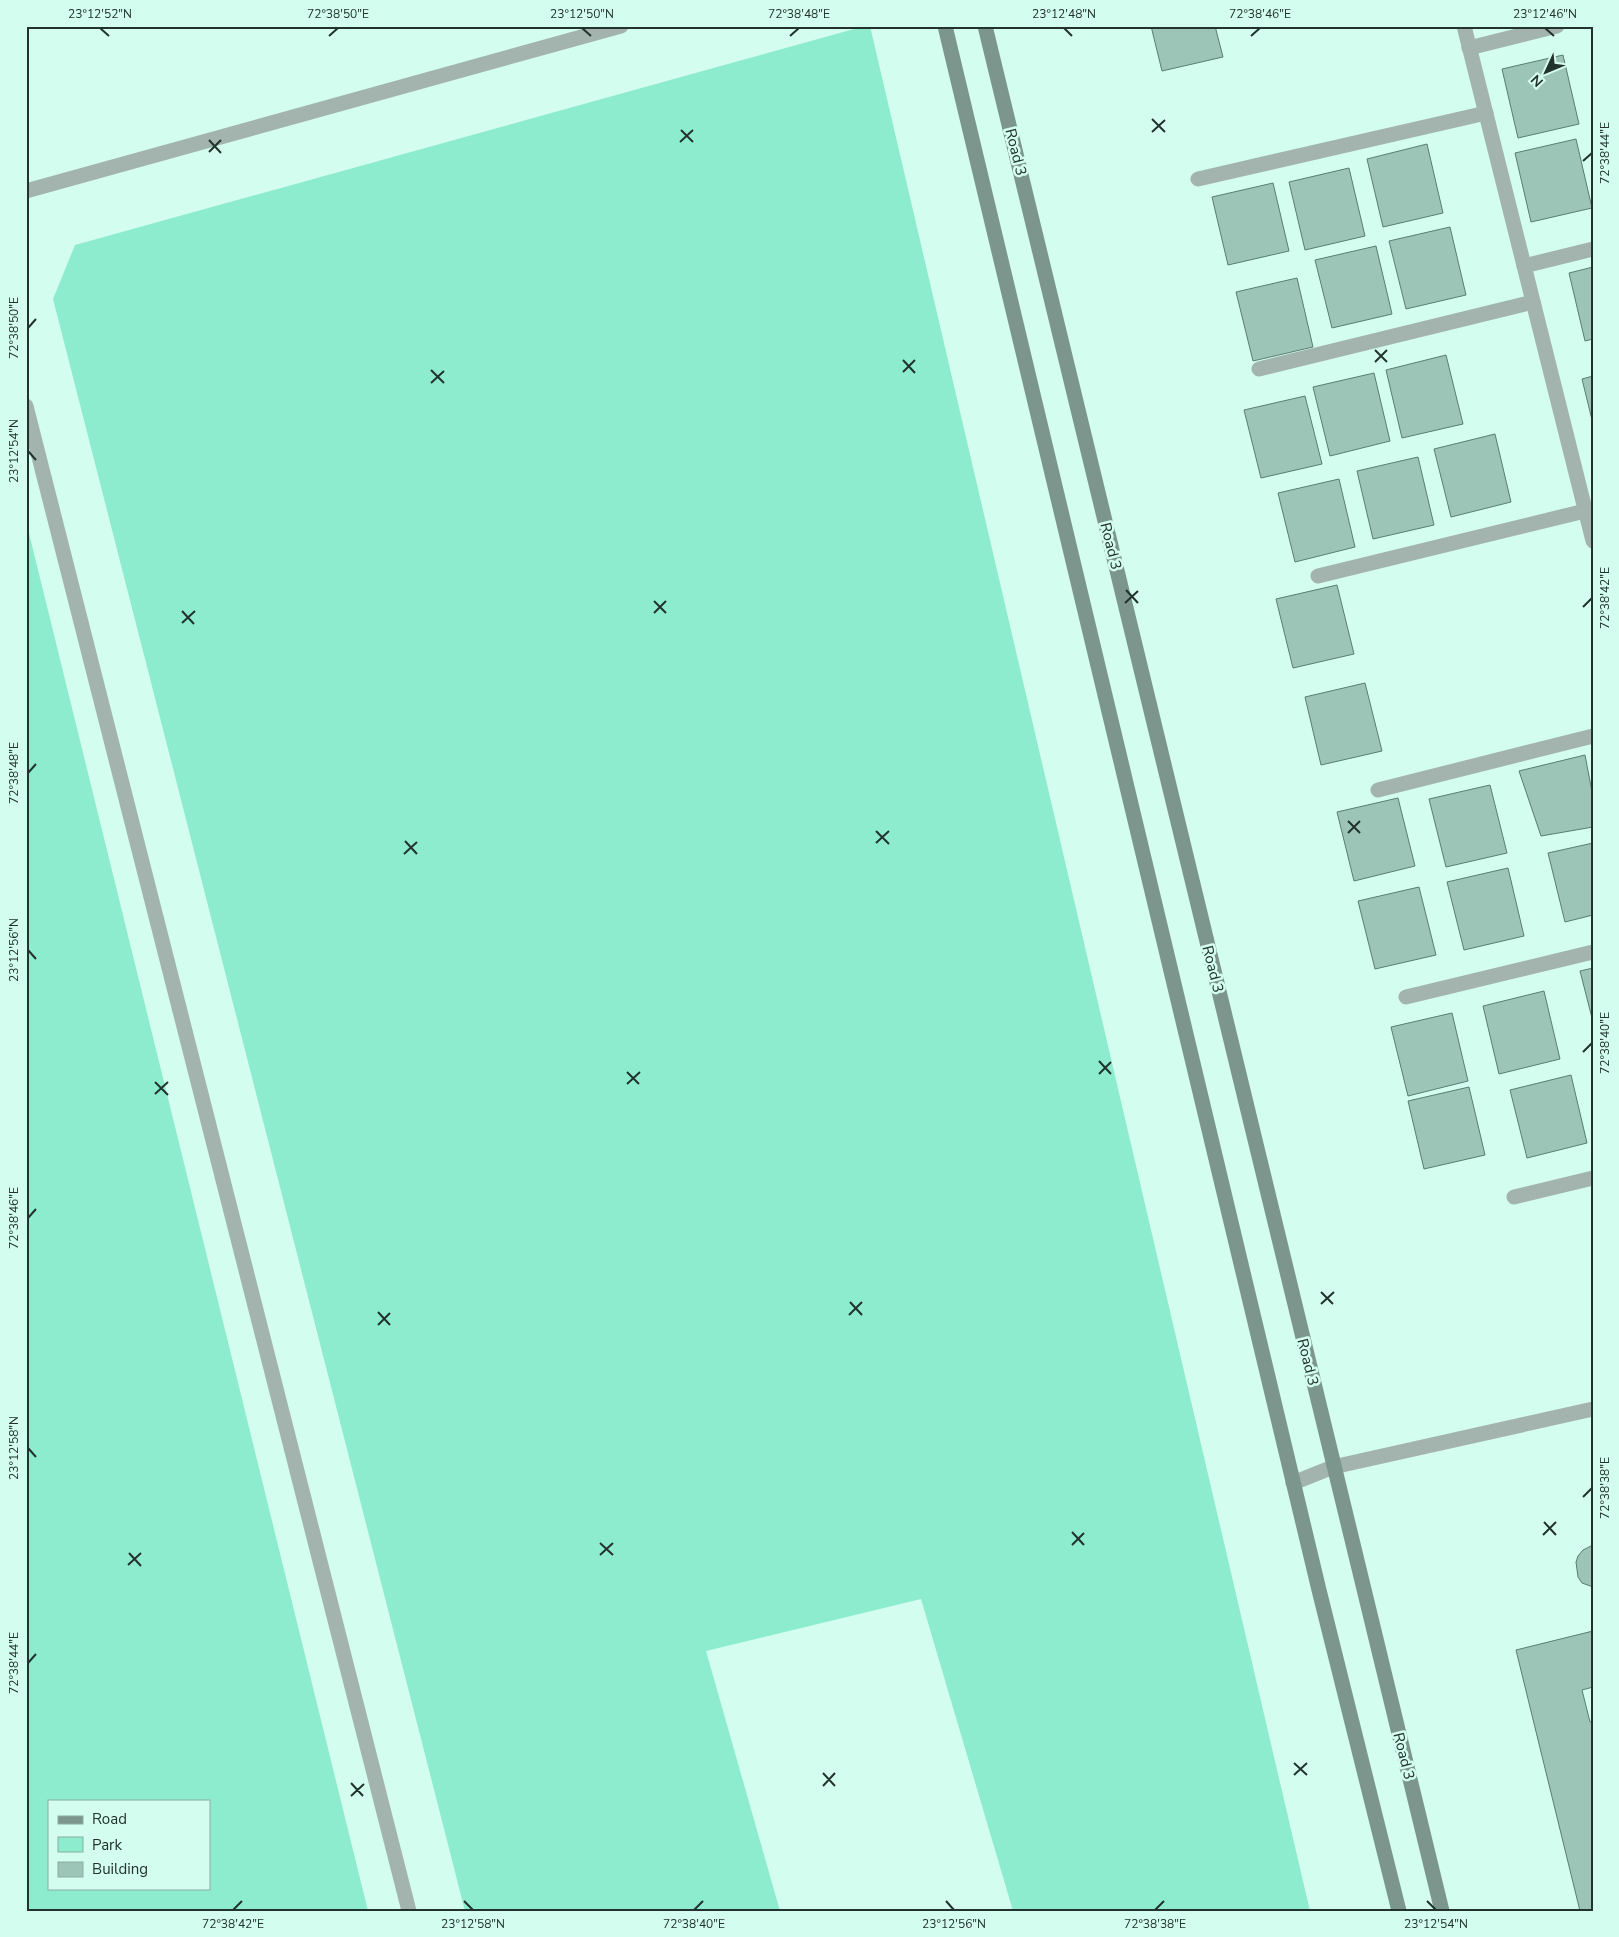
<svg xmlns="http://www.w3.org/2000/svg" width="1619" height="1937" viewBox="0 0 1619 1937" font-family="'Nunito Sans',sans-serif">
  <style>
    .green { fill: #8eecce; fill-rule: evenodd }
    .building { fill: #9dc5b7; stroke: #577e71 }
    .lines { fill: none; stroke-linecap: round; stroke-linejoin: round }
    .lane { stroke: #a3b4ae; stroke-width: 15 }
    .street { stroke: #a3b4ae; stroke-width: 15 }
    .secondary { stroke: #7c968d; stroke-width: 15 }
    .ticks { fill: none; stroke: #22322d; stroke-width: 2 }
    .labels { text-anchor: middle; stroke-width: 5; stroke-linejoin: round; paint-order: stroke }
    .street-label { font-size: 15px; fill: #22322d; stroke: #d3fdee }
    .neatline { fill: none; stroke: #22322d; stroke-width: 2 }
    .ticks-label { font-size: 12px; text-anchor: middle; fill: #22322d }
  </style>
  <rect width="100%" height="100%" fill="#d3fdee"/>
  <!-- green -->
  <g class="green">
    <path d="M865 26H870L1310 1911H1013L921 1599 706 1651 780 1911H465L53 299 75 245Z"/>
    <path d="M26 521 368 1911H26ZM49 1801H209V1888H49Z"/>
  </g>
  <!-- building -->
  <g class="building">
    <path d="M1151 26H1215L1223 57 1162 71Z"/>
    <path d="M1563 55 1579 124 1518 138 1502 69Z"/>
    <path d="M1576 139 1592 208 1531 222 1515 153Z"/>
    <path d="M1427 144 1443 213 1383 227 1367 159Z"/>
    <path d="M1349 168 1365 236 1305 250 1289 182Z"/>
    <path d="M1273 183 1289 251 1228 265 1212 197Z"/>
    <path d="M1450 227 1466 295 1406 309 1389 241Z"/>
    <path d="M1376 246 1392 314 1332 328 1315 260Z"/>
    <path d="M1593 267V339L1585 341 1569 273Z"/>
    <path d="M1297 278 1313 347 1253 361 1236 292Z"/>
    <path d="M1446 355 1463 424 1402 438 1386 370Z"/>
    <path d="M1374 373 1390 441 1330 456 1313 387Z"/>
    <path d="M1593 376V424L1582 379Z"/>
    <path d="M1305 396 1322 464 1261 478 1244 410Z"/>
    <path d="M1495 434 1511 502 1451 517 1434 449Z"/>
    <path d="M1418 457 1434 525 1373 539 1357 471Z"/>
    <path d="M1339 479 1355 547 1295 562 1278 493Z"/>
    <path d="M1337 585 1354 654 1293 668 1276 599Z"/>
    <path d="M1365 683 1382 751 1321 765 1305 697Z"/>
    <path d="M1585 755 1593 797V827L1541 836 1519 771Z"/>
    <path d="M1490 785 1507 853 1446 867 1429 799Z"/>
    <path d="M1398 798 1415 866 1354 881 1337 812Z"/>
    <path d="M1593 843V915L1565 922 1548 853Z"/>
    <path d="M1508 868 1524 936 1464 950 1447 882Z"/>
    <path d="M1419 887 1436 955 1375 969 1358 901Z"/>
    <path d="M1593 968V1022L1580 971Z"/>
    <path d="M1544 991 1560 1059 1499 1074 1483 1006Z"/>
    <path d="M1452 1013 1468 1081 1408 1096 1391 1027Z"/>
    <path d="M1571 1075 1587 1143 1527 1158 1510 1090Z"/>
    <path d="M1469 1087 1485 1155 1424 1169 1408 1101Z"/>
    <path d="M1593 1545V1587L1582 1583 1578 1577 1576 1562 1578 1556 1583 1550Z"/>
    <path d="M1593 1631V1687L1582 1690 1590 1722 1593 1721V1911H1580L1516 1650Z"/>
  </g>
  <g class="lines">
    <!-- lane -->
    <g class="lane">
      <path d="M26 191 621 26"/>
      <path d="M26 406 409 1911"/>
    </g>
    <!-- street -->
    <g class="street">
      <path d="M1464 26 1593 541"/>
      <path d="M1469 48 1557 26"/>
      <path d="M1198 179 1486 113"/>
      <path d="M1524 266 1593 249"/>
      <path d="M1259 369 1533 302"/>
      <path d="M1318 576 1585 511"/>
      <path d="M1378 790 1593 736"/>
      <path d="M1406 997 1593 952"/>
      <path d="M1514 1197 1593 1178"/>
      <path d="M1293 1483 1333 1467 1593 1409"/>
    </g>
    <!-- secondary -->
    <g class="secondary">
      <path d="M945 26 1319 1590 1399 1911"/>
      <path d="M985 26 1442 1911"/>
    </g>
  </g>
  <!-- ticks -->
  <path class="ticks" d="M100 28 109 36M582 28 591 36M1064 28 1072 36M1545 28 1554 36M329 36 338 28M790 36 799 28M1251 36 1260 28M1152 119 1165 132M681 130 693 142M1152 132 1165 120M209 140 221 153M680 142 693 130M209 152 221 140M1583 161 1592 153M28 328 36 319M1375 350 1387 362M903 360 915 373M1375 362 1387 350M431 370 444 383M903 372 915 360M431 383 444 371M28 451 36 460M1126 590 1138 603M654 601 666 613M1125 603 1138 591M1583 607 1592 598M182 611 194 624M654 613 666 601M182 623 195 611M28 773 36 764M1348 821 1360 833M876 831 889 844M1348 833 1360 821M405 841 417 854M876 843 889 831M404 854 417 842M28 950 36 959M1583 1052 1592 1043M1099 1061 1111 1074M627 1072 639 1084M1099 1074 1111 1062M155 1082 168 1095M627 1084 640 1072M155 1094 168 1082M28 1218 36 1209M1321 1292 1333 1304M850 1302 862 1315M1321 1304 1334 1292M378 1312 390 1325M849 1315 862 1302M378 1325 390 1313M28 1448 36 1457M1583 1497 1592 1488M1544 1522 1556 1535M1072 1532 1084 1545M1543 1535 1556 1522M600 1543 613 1555M1072 1545 1084 1533M129 1553 141 1566M600 1555 613 1543M128 1565 141 1553M28 1663 36 1654M1294 1763 1307 1775M823 1773 835 1786M1294 1775 1307 1763M351 1783 363 1796M823 1786 835 1773M351 1796 364 1784M464 1901 473 1910M946 1901 954 1910M1427 1901 1436 1910M233 1910 242 1901M694 1910 703 1901M1155 1910 1164 1901"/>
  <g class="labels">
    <!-- street labels -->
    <g class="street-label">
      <text transform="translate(1016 152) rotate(76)" y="5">Road 3</text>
      <text transform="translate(1111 546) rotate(76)" y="5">Road 3</text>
      <text transform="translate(1213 969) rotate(76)" y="5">Road 3</text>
      <text transform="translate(1308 1362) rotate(76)" y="5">Road 3</text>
      <text transform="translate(1404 1756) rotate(76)" y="5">Road 3</text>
    </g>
  </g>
  <!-- border -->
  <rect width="1619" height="1937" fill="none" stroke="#d3fdee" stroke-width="55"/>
  <!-- legend -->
  <rect x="48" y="1800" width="162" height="90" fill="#d3fdee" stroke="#8caca1"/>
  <rect x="58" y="1816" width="25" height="8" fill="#7c968d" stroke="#8caca1"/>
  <text x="92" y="1824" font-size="15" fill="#22322d">Road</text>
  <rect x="58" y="1837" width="25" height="15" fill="#8eecce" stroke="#8caca1"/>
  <text x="92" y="1850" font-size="15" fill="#22322d">Park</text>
  <rect x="58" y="1862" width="25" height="15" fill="#9dc5b7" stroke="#8caca1"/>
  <text x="92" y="1874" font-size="15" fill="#22322d">Building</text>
  <!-- north arrow -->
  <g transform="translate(1546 72) rotate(226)" stroke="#d3fdee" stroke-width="4" paint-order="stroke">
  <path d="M0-4L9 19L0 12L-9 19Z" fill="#22322d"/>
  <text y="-8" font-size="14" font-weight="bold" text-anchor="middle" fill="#22322d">N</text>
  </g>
  <rect x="28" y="28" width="1564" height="1882" class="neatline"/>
  <g class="ticks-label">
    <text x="100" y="18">23°12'52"N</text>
    <text x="338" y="18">72°38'50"E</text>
    <text x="582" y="18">23°12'50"N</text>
    <text x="799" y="18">72°38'48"E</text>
    <text x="1064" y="18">23°12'48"N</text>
    <text x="1260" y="18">72°38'46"E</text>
    <text x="1545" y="18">23°12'46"N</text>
    <text transform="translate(1605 153) rotate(-90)" y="4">72°38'44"E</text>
    <text transform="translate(14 328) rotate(-90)" y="4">72°38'50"E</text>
    <text transform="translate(14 451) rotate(-90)" y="4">23°12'54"N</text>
    <text transform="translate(1605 598) rotate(-90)" y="4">72°38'42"E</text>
    <text transform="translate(14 773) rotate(-90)" y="4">72°38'48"E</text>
    <text transform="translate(14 950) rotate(-90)" y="4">23°12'56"N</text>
    <text transform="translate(1605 1043) rotate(-90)" y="4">72°38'40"E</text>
    <text transform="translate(14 1218) rotate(-90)" y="4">72°38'46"E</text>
    <text transform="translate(14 1448) rotate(-90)" y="4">23°12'58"N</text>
    <text transform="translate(1605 1488) rotate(-90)" y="4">72°38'38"E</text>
    <text transform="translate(14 1663) rotate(-90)" y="4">72°38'44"E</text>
    <text x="233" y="1928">72°38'42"E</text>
    <text x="473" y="1928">23°12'58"N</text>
    <text x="694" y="1928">72°38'40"E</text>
    <text x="954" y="1928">23°12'56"N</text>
    <text x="1155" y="1928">72°38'38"E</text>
    <text x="1436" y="1928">23°12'54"N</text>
  </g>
</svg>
